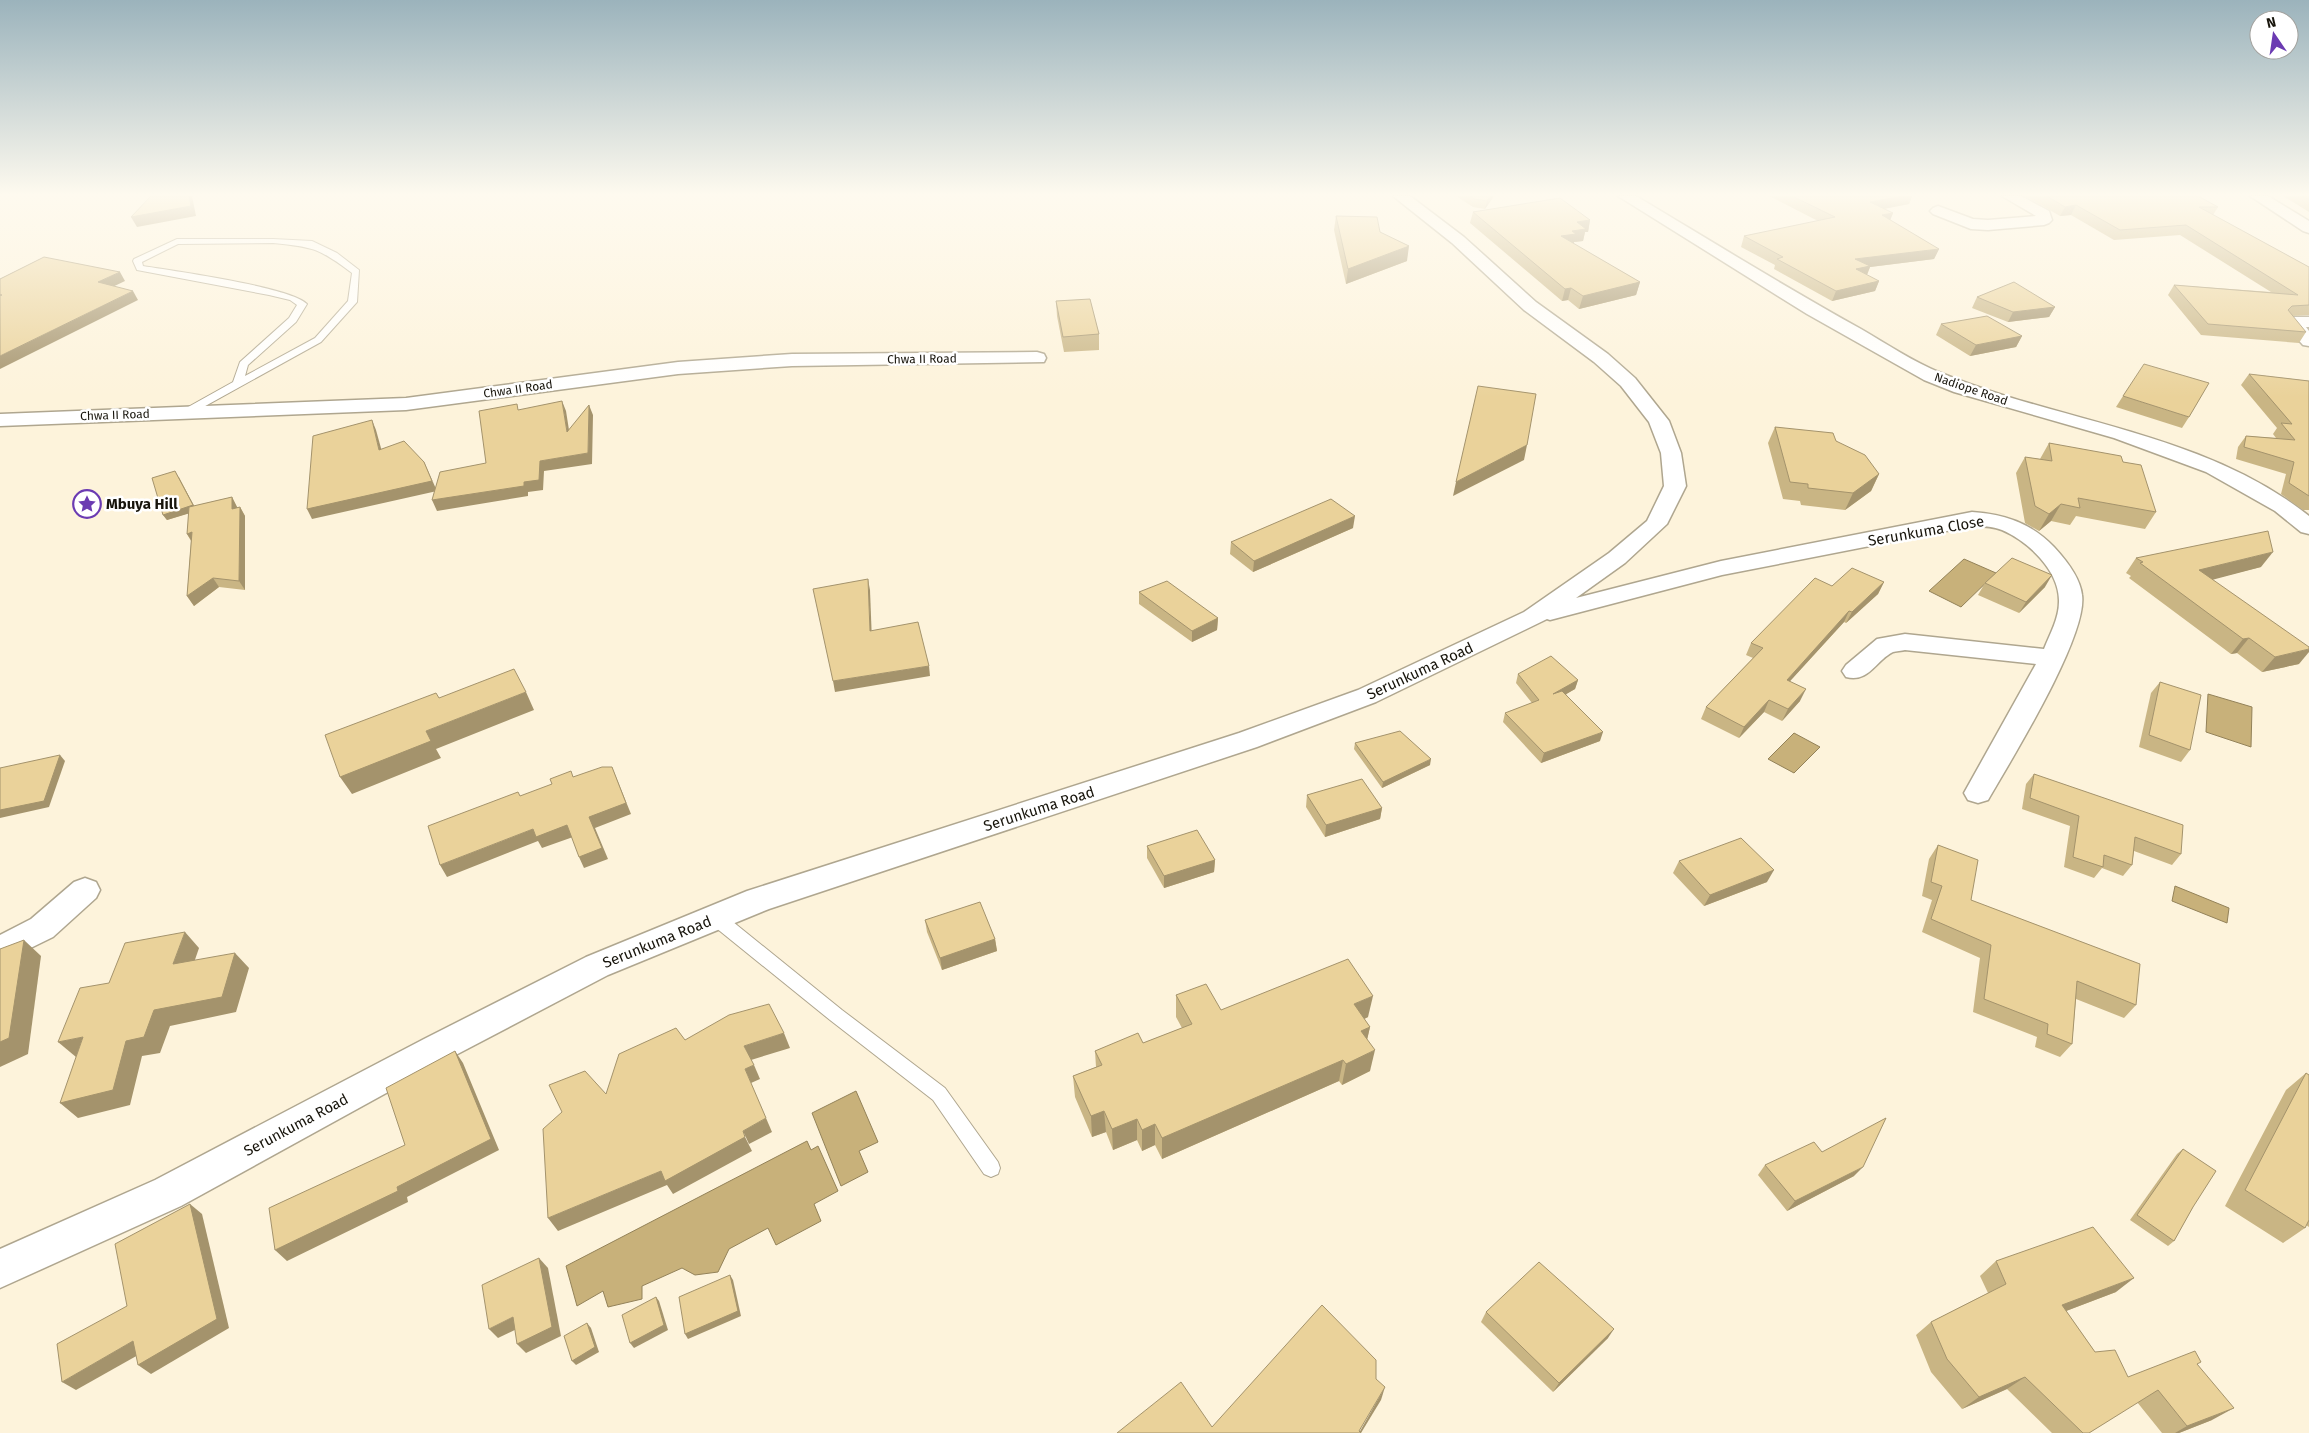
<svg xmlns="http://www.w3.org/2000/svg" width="2309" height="1433" viewBox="0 0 2309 1433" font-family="'Fira Sans',sans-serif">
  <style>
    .water { fill: #c8b17a; stroke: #938259 }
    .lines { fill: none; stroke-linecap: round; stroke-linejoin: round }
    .service-casing { stroke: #afa68f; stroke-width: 2 }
    .minor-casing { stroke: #afa68f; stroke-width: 3 }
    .service { fill: #fff; fill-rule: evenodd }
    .minor { fill: #fff; fill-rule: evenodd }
    .wall { fill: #c9b584 }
    .shaded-wall { fill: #a4936c }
    .building { fill: #ead29a; stroke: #a4936c }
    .labels { text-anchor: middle; stroke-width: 5; stroke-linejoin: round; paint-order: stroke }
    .far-street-label { font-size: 12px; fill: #17140b; stroke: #fff }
    .poi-label { font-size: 15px; font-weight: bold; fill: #17140b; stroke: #fff; text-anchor: start }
    .street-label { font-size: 15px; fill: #17140b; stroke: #fff }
  </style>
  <rect width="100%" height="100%" fill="#fdf3db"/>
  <!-- water -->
  <g class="water">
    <path d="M1964 559 1996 573 1961 607 1929 591Z"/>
    <path d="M2208 694 2252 707 2251 747 2206 732Z"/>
    <path d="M1794 733 1820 747 1794 773 1768 759Z"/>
    <path d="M2175 886 2229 908 2227 923 2172 901Z"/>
    <path d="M856 1091 878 1142 859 1151 868 1172 841 1186 812 1113Z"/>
    <path d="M807 1141 811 1150 818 1146 838 1191 814 1204 821 1221 776 1245 768 1228 729 1249 718 1272 695 1275 682 1268 642 1286V1299L608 1307 603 1291 577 1306 566 1266Z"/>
  </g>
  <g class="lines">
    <defs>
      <g id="service">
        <path d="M177 239H273L312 241 337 253 359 270 357 302 321 342 189 415H181V411L233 382 240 362 289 318 297 305 290 300 269 295 137 270 133 261 134 259ZM273 243C313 247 319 248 352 273L348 301 315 338 245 376 248 365 296 322 307 304C291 287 173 271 143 266L142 262 178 244Z"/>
        <path d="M716 911 722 913 842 1010 945 1088 998 1162 1000 1168 998 1174 991 1177 984 1174 933 1100 830 1020 710 923 708 918 710 913Z"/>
      </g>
      <g id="minor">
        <path d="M1393 196H1410L1464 237 1536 302 1608 354 1635 378 1669 421 1681 453 1686 486 1667 524 1625 563 1576 598 1721 561 1972 512C2004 514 2031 523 2054 547 2066 560 2080 577 2082 595 2088 636 2011 760 1988 800L1978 803 1968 800 1964 793 2036 664 1905 650C1902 651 1896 651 1893 652 1875 661 1869 683 1846 677L1842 671 1846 665 1877 639 1905 634 2044 649C2050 634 2059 618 2059 602 2060 571 2028 541 2002 530 1992 526 1982 526 1972 526L1722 575 1550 620 1547 619 1376 702 1257 747 769 909 608 975 448 1059 181 1206 0 1288V1249L155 1180 424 1039 586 957 747 891 1239 733 1358 690 1524 612 1609 553 1647 521 1664 486 1661 453 1649 422 1621 386 1594 362 1524 310 1452 243Z"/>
        <path d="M1618 196H1636C1711 241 1785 287 1861 329 1887 344 1913 362 1941 373 2062 423 2203 432 2309 516V534L2301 532 2275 511 2206 472 2114 438 1954 392 1924 380 1807 314Z"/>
        <path d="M2002 196H2021L2049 211 2052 220 2049 223 2044 225 1988 230 1971 229 1933 214 1930 211 1933 208 1938 206 1973 219 1988 220 2036 216Z"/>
        <path d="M2250 196H2268L2309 221V233L2303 231Z"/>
        <path d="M2291 317H2309V327H2306L2309 331V346L2303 345 2282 322 2285 318Z"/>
        <path d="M1037 352 1044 354 1046 358 1044 362 792 366 678 374 406 410 0 426V414L406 398 678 362 792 354Z"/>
        <path d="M85 878 96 882 100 890 96 898 53 937 0 963V935L31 919 74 882Z"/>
      </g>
    </defs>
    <!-- service casing -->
    <use href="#service" class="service-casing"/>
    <!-- minor casing -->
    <use href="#minor" class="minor-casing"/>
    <!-- service -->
    <use href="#service" class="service"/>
    <!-- minor -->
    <use href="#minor" class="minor"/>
  </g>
  <!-- wall -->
  <g class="wall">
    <path d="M1456 196H1494L1485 209 1473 207Z"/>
    <path d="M1769 196H1912L1909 204 1884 209 1893 213 1890 220 1939 249 1934 259 1870 267 1867 275 1879 281 1875 291 1832 301 1774 269 1775 265 1741 247 1744 236 1818 221Z"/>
    <path d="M2025 196H2198L2218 207 2213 215 2309 267V315L2292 316 2306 332 2299 343 2201 335 2168 295 2174 285 2271 292 2180 235 2114 240 2071 215 2060 216Z"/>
    <path d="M2283 196H2309V212Z"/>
    <path d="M1473 212 1590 220 1588 232H1585L1583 241 1574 242V244L1640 282 1636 295 1579 309 1568 300 1562 301 1470 223Z"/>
    <path d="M1336 216 1380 232 1407 261 1346 284 1334 230Z"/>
    <path d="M1977 297 2055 307 2049 317 2008 322 1972 308Z"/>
    <path d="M1056 301 1099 334V350L1064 352 1057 316Z"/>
    <path d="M1941 324 2022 336 2016 347 1970 356 1936 335Z"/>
    <path d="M2249 374 2309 381V510H2303L2281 494 2286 474 2236 459 2238 447 2246 436 2276 438 2273 434 2277 428 2241 385Z"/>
    <path d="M2123 396 2189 417 2182 428 2116 407Z"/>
    <path d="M1775 427 1836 441 1879 474 1871 491 1845 510 1801 505 1800 501 1783 499 1768 443Z"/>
    <path d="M2049 443 2123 462 2156 512 2145 529 2076 516 2070 525 2051 521 2039 531 2025 523 2016 473 2025 457 2040 459Z"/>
    <path d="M179 477 194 506 232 497 237 507H240L245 516V590L219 587 194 606 187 596 191 541 187 534 189 513 167 520 163 515Z"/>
    <path d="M1353 528 1253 572 1230 554 1231 542Z"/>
    <path d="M2136 558 2261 567 2212 579 2299 664 2262 672 2237 653 2231 654 2129 578 2131 576 2126 573Z"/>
    <path d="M1884 582 1878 594 1846 623 1844 622 1790 681 1800 701 1782 721 1764 712 1739 738 1701 719 1706 707 1753 658 1746 655 1751 643 1832 586Z"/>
    <path d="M1985 583 2045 587 2019 613 1978 595Z"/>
    <path d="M1139 592 1218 618 1217 630 1192 642 1139 604Z"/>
    <path d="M1518 674 1578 680 1575 689 1566 694 1600 741 1541 763 1503 722 1505 713 1532 703 1516 683Z"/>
    <path d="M2160 682 2190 750 2181 762 2139 747 2151 693Z"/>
    <path d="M1355 743 1430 765 1382 788 1354 749Z"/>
    <path d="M2034 774 2181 854 2172 865 2134 851 2132 865 2123 876 2102 868 2094 878 2064 867 2070 826 2022 809 2026 784Z"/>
    <path d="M1307 795 1382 808 1380 819 1325 837 1306 807Z"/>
    <path d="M1938 845 1971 900 2136 1005 2124 1018 2076 999 2072 1044 2060 1057 2035 1047 2037 1037 1973 1012 1980 958 1922 932 1932 900 1922 896 1929 859Z"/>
    <path d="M1147 846 1215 860 1214 872 1164 888 1147 858Z"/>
    <path d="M1679 861 1767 882 1704 906 1673 873Z"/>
    <path d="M925 920 995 939 997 951 942 970 927 932Z"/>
    <path d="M1176 995 1221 1010 1368 1017 1364 1019 1370 1027 1367 1039 1370 1071 1342 1085 1339 1081 1162 1159 1155 1145 1142 1151 1137 1140 1113 1150 1106 1132 1092 1137 1075 1097 1073 1076 1096 1067 1095 1051 1143 1043 1182 1028 1176 1017Z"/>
    <path d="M2306 1073 2309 1075V1227L2306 1225 2305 1228 2283 1243 2225 1206 2286 1090Z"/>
    <path d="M2183 1149 2193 1207 2174 1241 2168 1246 2130 1220 2177 1154Z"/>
    <path d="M1822 1152 1854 1176 1787 1211 1758 1175 1765 1165Z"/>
    <path d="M1996 1261 2116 1292 2066 1311 2095 1352 2128 1377 2197 1364 2212 1420 2179 1433H2162L2137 1402 2089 1433H2052L2007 1389 1962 1409 1931 1372 1916 1335 1931 1322 1988 1293 1980 1276Z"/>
    <path d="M1486 1312 1608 1338 1553 1392 1481 1322Z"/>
  </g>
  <!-- shaded-wall -->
  <g class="shaded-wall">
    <path d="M189 196H192L196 216 137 227 131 217Z"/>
    <path d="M1490 196H1494L1485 209 1487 201Z"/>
    <path d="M1903 196H1912L1909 204 1866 212 1870 202Z"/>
    <path d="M2076 205 2071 215 2060 216 2065 207Z"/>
    <path d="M1893 213 1889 223 1882 215Z"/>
    <path d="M1590 220 1588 232H1585L1583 241 1574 242 1573 246 1561 236 1577 222Z"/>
    <path d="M1409 246 1407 261 1346 284 1348 269Z"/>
    <path d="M1939 249 1934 259 1870 267 1866 277 1852 280 1855 259Z"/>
    <path d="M120 272 125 281 104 291 98 282Z"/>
    <path d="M1879 281 1875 291 1832 301 1836 291Z"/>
    <path d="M1640 282 1636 295 1579 309 1583 296Z"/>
    <path d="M1571 288 1568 300 1562 301 1565 289Z"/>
    <path d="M133 291 138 300 0 369V356Z"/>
    <path d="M2055 307 2049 317 2008 322 2013 312Z"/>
    <path d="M2022 336 2016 347 1970 356 1976 345Z"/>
    <path d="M562 401 566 411 571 443 567 432Z"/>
    <path d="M589 405 593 415 592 464 544 471 543 490 528 492V496L437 511 432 500 524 482 540 461 588 453Z"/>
    <path d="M372 420 376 430 384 459 379 450Z"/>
    <path d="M1527 445 1524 460 1453 496 1456 482Z"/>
    <path d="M424 462 437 491 312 519 307 509Z"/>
    <path d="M175 471 197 511 167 520 163 515Z"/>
    <path d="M1879 474 1871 491 1845 510 1853 493Z"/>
    <path d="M232 497 237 507V518L232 509Z"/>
    <path d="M2061 504 2051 521 2039 531 2049 514Z"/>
    <path d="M240 507 245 516V590L239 581Z"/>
    <path d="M1355 516 1353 528 1253 572 1254 561Z"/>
    <path d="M192 532 193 543 187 534Z"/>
    <path d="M2273 552 2261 567 2189 586 2199 570Z"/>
    <path d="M2052 575 2045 587 2019 613 2026 602Z"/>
    <path d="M213 578 219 587 194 606 187 596Z"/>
    <path d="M868 579 870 590 872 642 870 631Z"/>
    <path d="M1884 582 1878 594 1846 623 1852 612Z"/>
    <path d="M1849 611 1844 622 1781 691 1787 680Z"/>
    <path d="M1218 618 1217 630 1192 642V631Z"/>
    <path d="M2249 638 2237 653 2231 654 2243 639Z"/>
    <path d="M2309 649V652L2299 664 2262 672 2275 657Z"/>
    <path d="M929 666 930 676 835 692 833 681Z"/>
    <path d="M1578 680 1575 689 1551 703 1553 694Z"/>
    <path d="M1806 689 1800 701 1782 721 1788 709Z"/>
    <path d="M526 692 534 710 436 749 441 758 352 794 340 777 426 731Z"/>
    <path d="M1769 700 1764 712 1739 738 1744 727Z"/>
    <path d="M1603 732 1600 741 1541 763 1544 753Z"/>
    <path d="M60 755 65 761 49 807 0 818V810Z"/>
    <path d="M1431 759 1430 765 1382 788 1383 782Z"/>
    <path d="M612 767 631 814 595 828 608 859 584 868 579 857 589 817Z"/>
    <path d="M1382 808 1380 819 1325 837 1326 825Z"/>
    <path d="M567 825 573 837 542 848 538 841 447 877 440 865 533 829Z"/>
    <path d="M1215 860 1214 872 1164 888V876Z"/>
    <path d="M1774 870 1767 882 1704 906 1710 895Z"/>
    <path d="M185 932 199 948 188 980 173 964Z"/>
    <path d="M995 939 997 951 942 970 940 958Z"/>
    <path d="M24 940 41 956 28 1054 0 1067V1042Z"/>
    <path d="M235 953 249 968 236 1012 170 1026 160 1053 142 1056 130 1105 78 1118 60 1103 154 1010Z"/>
    <path d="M1373 996 1368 1017 1350 1026 1354 1004Z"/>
    <path d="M1370 1027 1365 1049 1361 1031Z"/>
    <path d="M784 1033 790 1048 751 1060 744 1046Z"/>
    <path d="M83 1037 76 1057 58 1042Z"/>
    <path d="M1375 1050 1370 1071 1342 1085 1346 1064Z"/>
    <path d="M455 1051 463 1063 499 1150 407 1197 408 1202 287 1261 275 1250 397 1187Z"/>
    <path d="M1343 1060 1339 1081 1162 1159V1138Z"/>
    <path d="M754 1065 760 1079 751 1083 745 1069Z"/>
    <path d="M1104 1111 1106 1132 1092 1137 1091 1116Z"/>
    <path d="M766 1118 772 1132 749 1144 743 1131Z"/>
    <path d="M1137 1119V1140L1113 1150 1112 1129Z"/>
    <path d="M1155 1124V1145L1142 1151V1130Z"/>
    <path d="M745 1137 752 1151 673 1194 667 1185 558 1231 548 1218 661 1171Z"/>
    <path d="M1863 1167 1854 1176 1787 1211 1795 1201Z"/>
    <path d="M190 1204 202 1214 229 1328 151 1374 138 1365Z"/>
    <path d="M539 1258 548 1268 561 1336 526 1353 517 1344Z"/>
    <path d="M730 1275 733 1280 741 1316 688 1339 685 1334Z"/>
    <path d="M2134 1278 2116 1292 2045 1319 2062 1305Z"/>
    <path d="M656 1297 659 1301 668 1330 634 1348 630 1343Z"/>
    <path d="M513 1317 521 1327 498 1338 489 1329Z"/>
    <path d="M587 1323 591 1328 599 1352 576 1365 572 1361Z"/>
    <path d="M1614 1329 1608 1338 1553 1392 1559 1383Z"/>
    <path d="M133 1341 147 1350 76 1390 62 1382Z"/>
    <path d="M2025 1377 2007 1389 1962 1409 1979 1397Z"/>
    <path d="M1385 1387 1381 1400 1361 1433H1359Z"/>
    <path d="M2234 1408 2212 1420 2179 1433H2175L2187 1426Z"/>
  </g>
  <!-- building -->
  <g class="building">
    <path d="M151 196H189L191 206 131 217Z"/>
    <path d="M1471 196H1490L1487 201 1474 199Z"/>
    <path d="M1792 196H1903L1870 202 1893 213 1882 215 1939 249 1855 259 1870 266 1856 269 1879 281 1836 291 1777 259 1783 257 1744 236 1835 217Z"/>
    <path d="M2047 196H2198L2218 207H2199L2309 267V305L2292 306 2288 310 2306 332 2208 324 2174 285 2298 295 2186 225 2120 230 2076 205 2065 207Z"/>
    <path d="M2303 196H2309V200Z"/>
    <path d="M1560 198 1590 220 1577 222 1586 229 1572 231 1576 234 1561 236 1640 282 1583 296 1571 288 1565 289 1473 212Z"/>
    <path d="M1336 216 1377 217 1380 232 1409 246 1348 269Z"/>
    <path d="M44 257 120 272 98 282 133 291 0 356V295H2H0V279Z"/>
    <path d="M2014 282 2055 307 2013 312 1977 297Z"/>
    <path d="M1090 299 1099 334 1063 337 1056 301Z"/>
    <path d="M1987 316 2022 336 1976 345 1941 324Z"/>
    <path d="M2144 364 2209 383 2189 417 2123 396Z"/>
    <path d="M2249 374 2309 381V496L2289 483 2294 462 2244 447 2246 436 2295 440 2281 423 2292 424Z"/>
    <path d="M1478 386 1536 394 1527 445 1456 482Z"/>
    <path d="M562 401 567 432 589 405 588 453 540 461 539 480 524 482V486L432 500 440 472 486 463 479 411 517 404 518 410Z"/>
    <path d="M372 420 379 450 404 441 424 462 432 481 307 509 313 436Z"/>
    <path d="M1775 427 1833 433 1836 441 1865 455 1879 474 1853 493 1808 488V484L1790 482Z"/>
    <path d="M2049 443 2121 456 2123 462 2141 465 2156 512 2078 498 2080 508 2061 504 2049 514 2035 506 2025 457 2052 461Z"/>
    <path d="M175 471 193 505 163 515 152 478Z"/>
    <path d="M232 497V509L240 507 239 581 213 578 187 596 192 532 187 534 189 507Z"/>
    <path d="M1331 499 1355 516 1254 561 1231 542Z"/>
    <path d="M2268 531 2273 552 2199 570 2309 647V649L2275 657 2249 638 2243 639 2140 563 2143 562 2136 558Z"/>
    <path d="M2012 558 2052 575 2026 602 1985 583Z"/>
    <path d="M1852 568 1884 582 1852 612 1849 611 1787 680 1806 689 1788 709 1769 700 1744 727 1706 707 1763 648 1751 643 1815 578 1832 586Z"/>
    <path d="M868 579 870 631 918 622 929 666 833 681 813 589Z"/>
    <path d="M1167 581 1218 618 1192 631 1139 592Z"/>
    <path d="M1551 656 1578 680 1553 694 1562 691 1603 732 1544 753 1505 713 1539 700 1518 674Z"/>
    <path d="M514 669 526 692 426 731 431 741 340 777 325 735 436 693 439 698Z"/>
    <path d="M2160 682 2201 695 2190 750 2149 735Z"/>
    <path d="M1400 731 1431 759 1383 782 1355 743Z"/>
    <path d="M60 755 44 801 0 810V768Z"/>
    <path d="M602 767H612L626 803 589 817 602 848 579 857 567 825 536 837 533 829 440 865 428 826 518 792 520 796 552 784 550 779 571 771 573 777Z"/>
    <path d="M2034 774 2183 825 2181 854 2135 837 2132 865 2104 855 2103 867 2073 857 2079 816 2030 798Z"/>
    <path d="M1362 779 1382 808 1326 825 1307 795Z"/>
    <path d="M1197 830 1215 860 1164 876 1147 846Z"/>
    <path d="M1741 838 1774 870 1710 895 1679 861Z"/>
    <path d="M1938 845 1978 860 1971 900 2140 964 2136 1005 2077 981 2072 1044 2047 1034 2048 1024 1984 999 1991 945 1931 919 1942 886 1931 882Z"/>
    <path d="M980 902 995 939 940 958 925 920Z"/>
    <path d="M185 932 173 964 235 953 222 997 154 1010 144 1037 126 1041 113 1090 60 1103 83 1037 58 1042 80 988 109 983 125 943Z"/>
    <path d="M24 940 9 1038 0 1042V949Z"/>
    <path d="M1348 959 1373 996 1354 1004 1370 1027 1361 1031 1375 1050 1346 1064 1343 1060 1162 1138 1155 1124 1142 1130 1137 1119 1112 1129 1104 1111 1091 1116 1073 1076 1102 1065 1095 1051 1138 1033 1143 1043 1192 1024 1176 995 1206 984 1221 1010Z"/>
    <path d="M769 1004 784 1033 744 1046 754 1065 745 1069 766 1118 743 1131 745 1137 665 1181 661 1171 548 1218 543 1129 562 1112 549 1085 585 1071 606 1094 619 1054 676 1028 685 1040 729 1015Z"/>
    <path d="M455 1051 491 1139 397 1187 398 1191 275 1250 269 1208 405 1145 386 1088Z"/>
    <path d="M2306 1073 2309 1075V1220L2305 1228 2245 1190Z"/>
    <path d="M1886 1118 1863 1167 1795 1201 1765 1165 1814 1142 1822 1152Z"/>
    <path d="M2183 1149 2216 1171 2193 1207 2174 1241 2137 1215Z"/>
    <path d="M190 1204 217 1319 138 1365 133 1341 62 1382 57 1344 127 1306 115 1244Z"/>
    <path d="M2093 1227 2134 1278 2062 1305 2095 1352 2115 1350 2128 1377 2195 1351 2201 1362 2197 1364 2234 1408 2187 1426 2158 1390 2089 1433H2083L2025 1377 1979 1397 1947 1359 1931 1322 2006 1284 1996 1261Z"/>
    <path d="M539 1258 552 1327 517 1344 513 1317 489 1329 482 1285Z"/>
    <path d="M1539 1262 1614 1329 1559 1383 1486 1312Z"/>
    <path d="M730 1275 738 1311 685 1334 679 1297Z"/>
    <path d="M656 1297 664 1325 630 1343 622 1315Z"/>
    <path d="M1322 1305 1376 1360V1379L1385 1387 1359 1431 1361 1433H1117L1181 1382 1212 1427Z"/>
    <path d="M587 1323 595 1347 572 1361 564 1336Z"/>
  </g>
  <!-- sky -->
  <linearGradient id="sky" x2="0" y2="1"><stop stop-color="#9bb3bc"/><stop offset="0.49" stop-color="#fefaef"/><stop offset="1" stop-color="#fefaef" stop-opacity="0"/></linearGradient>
  <rect width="2309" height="397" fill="url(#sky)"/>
  <!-- icons -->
  <defs>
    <symbol id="sight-ring" viewBox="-11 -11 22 22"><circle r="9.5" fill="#fff" stroke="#6b3bb2" stroke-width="1.5"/><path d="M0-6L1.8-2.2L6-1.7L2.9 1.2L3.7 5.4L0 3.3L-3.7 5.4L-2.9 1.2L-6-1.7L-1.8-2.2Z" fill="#6b3bb2"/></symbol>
  </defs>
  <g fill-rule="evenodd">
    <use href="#sight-ring" x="71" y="488" width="32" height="32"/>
  </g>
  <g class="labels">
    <!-- far-street labels -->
    <g class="far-street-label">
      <text transform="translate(922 359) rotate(-1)" y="4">Chwa II Road</text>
      <text transform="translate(518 389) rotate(-8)" y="4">Chwa II Road</text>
      <text transform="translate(1971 389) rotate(19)" y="4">Nadiope Road</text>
      <text transform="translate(115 415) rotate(-2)" y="4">Chwa II Road</text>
    </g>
    <!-- poi labels -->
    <g class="poi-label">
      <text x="106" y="509">Mbuya Hill</text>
    </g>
    <!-- street labels -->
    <g class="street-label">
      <text transform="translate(1926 531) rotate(-10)" y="5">Serunkuma Close</text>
      <text transform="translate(1420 671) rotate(-25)" y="5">Serunkuma Road</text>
      <text transform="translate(1039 809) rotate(-18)" y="5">Serunkuma Road</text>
      <text transform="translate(657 942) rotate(-22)" y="5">Serunkuma Road</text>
      <text transform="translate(296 1125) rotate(-28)" y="5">Serunkuma Road</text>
    </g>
  </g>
  <!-- north arrow -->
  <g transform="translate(2274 35) rotate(347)"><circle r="24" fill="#ffffff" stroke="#a2a19d"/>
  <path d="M0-4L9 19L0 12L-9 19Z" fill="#6b3bb2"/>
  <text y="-8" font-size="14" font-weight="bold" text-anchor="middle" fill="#17140b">N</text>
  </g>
</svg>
